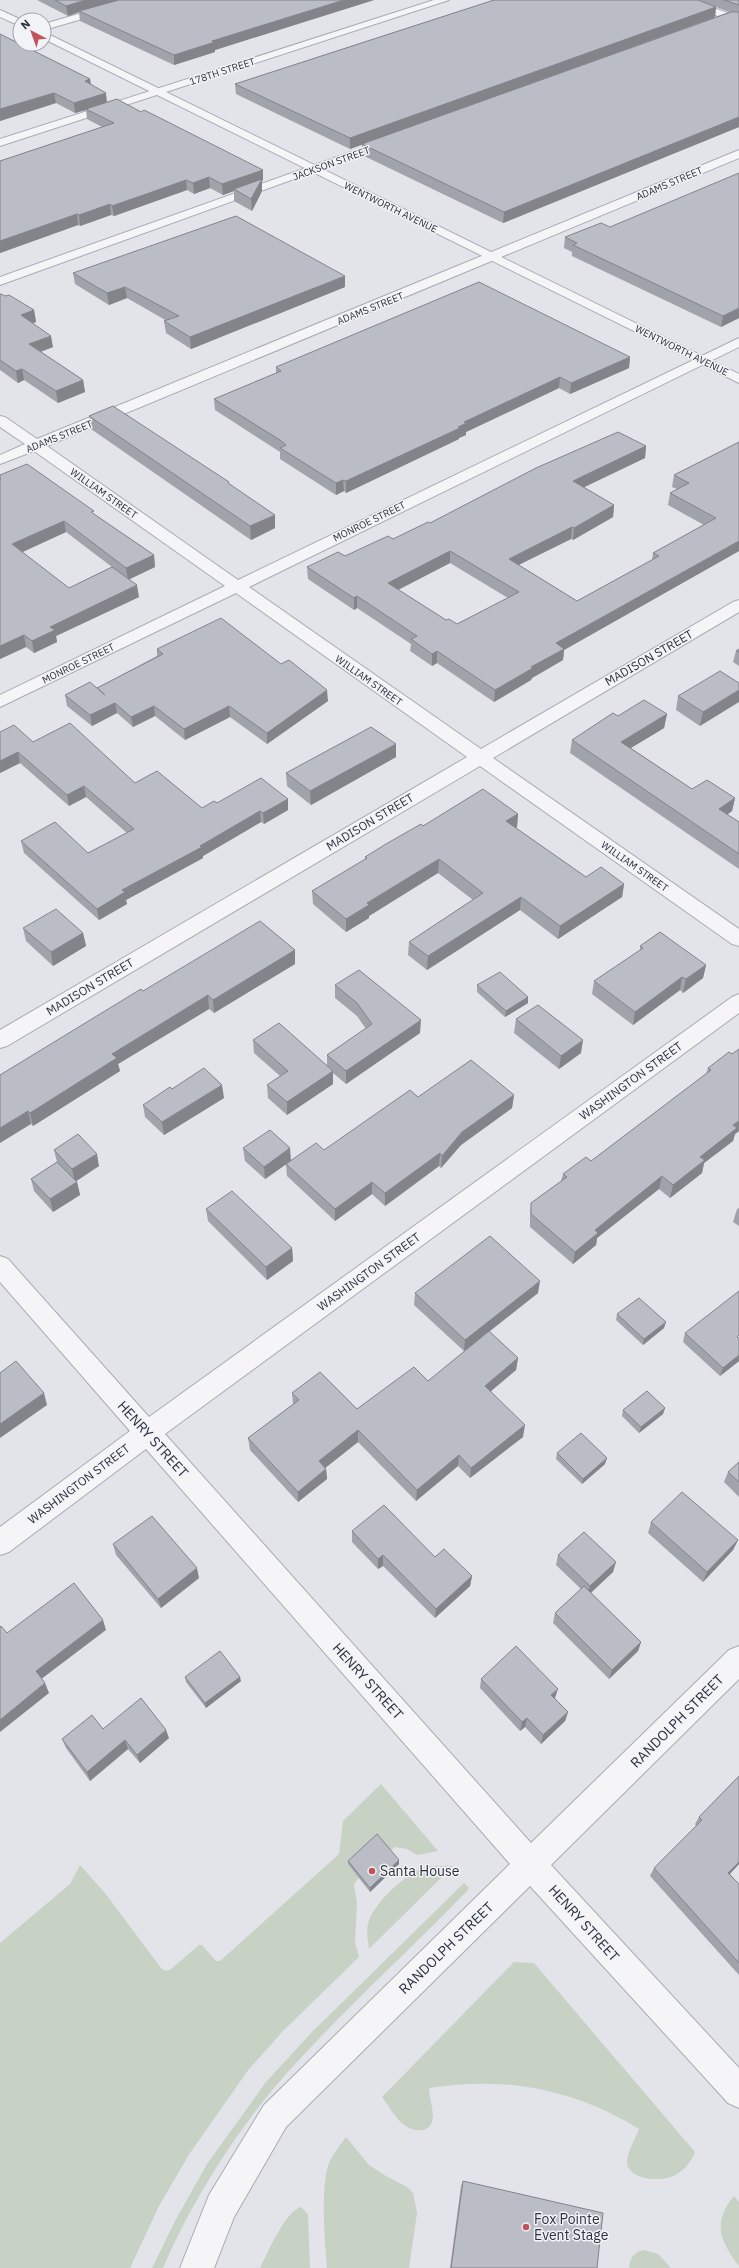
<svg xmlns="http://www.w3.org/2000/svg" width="739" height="2268" viewBox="0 0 739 2268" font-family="'IBM Plex Sans',sans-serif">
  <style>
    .green { fill: #c7d2c4 }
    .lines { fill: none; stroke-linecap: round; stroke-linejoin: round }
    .minor-casing { stroke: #a8abb3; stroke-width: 2 }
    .tertiary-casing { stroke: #a8abb3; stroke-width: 2 }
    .minor { fill: #f5f5f8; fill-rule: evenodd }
    .tertiary { fill: #f5f5f8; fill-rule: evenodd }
    .wall { fill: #a0a3a9; fill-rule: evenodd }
    .shaded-wall { fill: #82848a }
    .building { fill: #babdc5; stroke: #82848a; fill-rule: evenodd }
    .poi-dot { fill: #c1545b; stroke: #f2f3f7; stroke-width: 1.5 }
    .labels { text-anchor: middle; stroke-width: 3; stroke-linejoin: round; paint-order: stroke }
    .far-street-label { font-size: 10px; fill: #2c313f; stroke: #f2f3f7 }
    .street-label { font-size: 12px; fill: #2c313f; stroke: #f2f3f7 }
    .near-street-label { font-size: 14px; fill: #2c313f; stroke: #f2f3f7 }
    .near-poi-label { font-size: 14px; fill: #2c313f; stroke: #f2f3f7; text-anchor: start }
  </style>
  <rect width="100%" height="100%" fill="#e2e4e9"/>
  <!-- green -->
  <g class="green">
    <path d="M381 1784 438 1851 417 1855 407 1849 395 1847 389 1852 348 1864 359 1878 354 1884 357 1903 355 1942 359 1957 284 2030 249 2069 190 2153 160 2204 130 2268H0V1943L70 1884 80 1865 105 1893 161 1968 166 1971 171 1969 199 1945H202L216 1961H220L339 1854 343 1821Z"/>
    <path d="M453 1866 369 1949C368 1941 366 1932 368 1924 372 1905 404 1875 423 1868 432 1865 444 1866 453 1866Z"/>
    <path d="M464 1883 469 1888 467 1891C411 1949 352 2002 298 2061 244 2118 194 2196 163 2268H152L175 2221 207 2164 266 2082 312 2032Z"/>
    <path d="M514 1962 534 1963 695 2152C691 2162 685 2170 675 2175 663 2182 628 2181 627 2162 627 2152 636 2138 639 2129 574 2089 504 2076 429 2088 429 2098 435 2113 432 2122 431 2126 427 2129 423 2130 402 2133 392 2110 382 2097Z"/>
    <path d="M346 2137 369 2165 386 2176 407 2187 413 2193 417 2213 409 2268H327C325 2243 320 2185 329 2163 333 2154 340 2145 346 2137Z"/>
    <path d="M734 2196 739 2202V2266C720 2242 712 2222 734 2196Z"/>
    <path d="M301 2207 308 2214 310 2268H260C267 2254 286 2210 301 2207Z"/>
    <path d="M643 2250 658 2254 671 2268H629C630 2258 633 2253 643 2250Z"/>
  </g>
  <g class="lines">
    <defs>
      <g id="minor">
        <path d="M126 0H142L141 2 44 30V24Z"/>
        <path d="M434 0H449L0 146V139Z"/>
        <path d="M676 0H691L739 17V24Z"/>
        <path d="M390 138 396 141 394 143 0 285V277Z"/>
        <path d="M739 150V158L47 446 238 580 739 338V347L249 587 481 749 733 602 739 600V612L493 758 739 929V946L732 944 480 766 7 1046 0 1048V1030L467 757 236 593 0 707V695L225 586 34 451 0 464V455L25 444 0 427V416L5 417 37 439Z"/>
        <path d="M739 994V1013L165 1434 531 1843 729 1650 739 1646V1679L551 1865 739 2068V2108L728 2103 530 1886 286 2127 234 2217 214 2268H180L209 2195 264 2105 510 1864 146 1449 9 1552 0 1555V1527L130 1431 0 1282V1256L8 1259 149 1417 732 997Z"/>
      </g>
      <g id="tertiary">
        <path d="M0 10 22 20H20V26L0 17Z"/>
        <path d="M44 32 739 374V383L44 39Z"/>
      </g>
    </defs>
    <!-- minor casing -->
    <use href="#minor" class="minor-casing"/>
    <!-- tertiary casing -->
    <use href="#tertiary" class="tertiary-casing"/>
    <!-- minor -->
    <use href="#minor" class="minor"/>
    <!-- tertiary -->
    <use href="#tertiary" class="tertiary"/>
  </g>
  <!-- wall -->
  <g class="wall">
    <path d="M37 0H374L215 50V52L174 65 80 21 79 12 68 16Z"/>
    <path d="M494 0H739V127L503 223 362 155V144L729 12 716 7 715 17 350 149 236 94 235 84Z"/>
    <path d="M0 34 90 79 91 84 107 102 141 112 263 170V180L262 181V191L252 211 234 201V191L223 195 210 188 194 194 187 190 114 216 111 215 80 226 78 225 0 253V161L102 127 87 119 86 110 75 113 56 103 0 121Z"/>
    <path d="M565 237 739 318 721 327 572 256V252L564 248Z"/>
    <path d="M73 273 345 287 191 349 166 333 164 321H167L127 298 109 305 75 284Z"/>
    <path d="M0 294 34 310 36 322 32 323 53 347 41 352 83 380 85 392 58 403 24 380 18 383 0 370Z"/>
    <path d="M630 357 629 368 570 394 559 388 466 432V435L459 438V439L346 493 344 491 336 495 280 459V452L215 410 214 399 276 373V367Z"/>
    <path d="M89 416 229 482V484L275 528 251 540 91 429Z"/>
    <path d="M739 442V551L564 650 563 660 532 678 531 680 494 702 437 663 432 666 410 651 411 644 357 608 354 610 308 579 307 567 345 556 393 539 430 523 646 446 645 458 584 487 614 505 613 517 573 540 571 539 519 565 577 601 652 560 653 553 704 525 668 505 670 493 677 489 672 487 674 475ZM450 563 508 598 457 624 446 620 398 590Z"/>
    <path d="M0 475 94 514 154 555 155 567 129 579 139 597 56 636 57 642 34 653 26 647 0 659ZM66 532 112 567 69 588 22 552Z"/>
    <path d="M157 649 328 701 267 744 230 717 185 740 155 716 133 727 117 713 92 726 67 706 65 695 97 688 157 656Z"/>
    <path d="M739 649V666L733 662 736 651Z"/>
    <path d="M739 683 700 726 676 710 678 696Z"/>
    <path d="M667 714 664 728 631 748 692 789 735 798 732 811 727 815 739 822V869L570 753 572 740 618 716Z"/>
    <path d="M0 732 33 742 135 783 202 808 217 803 288 810 264 824 261 822 203 856V858L126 900 127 904 99 920 24 853 21 841 88 853 127 833 86 797 69 806 20 763 0 773Z"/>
    <path d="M396 757 311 805 287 786 286 773Z"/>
    <path d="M518 814 517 827 516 828 586 877 624 884 622 897 558 939 520 910 427 970 408 955 409 942 473 900 438 873 369 916V918L346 932 313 904 312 891 365 860V857L423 826Z"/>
    <path d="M23 928 83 933 86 946 53 966 26 941Z"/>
    <path d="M640 946 706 965 703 978 683 993 680 990 633 1025 592 994 594 981 640 950Z"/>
    <path d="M295 950V964L214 1013 209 1009 118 1064 120 1071 33 1126 31 1124 0 1075 143 991Z"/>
    <path d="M335 985 420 1033 346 1084 333 1073V1084L287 1115 268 1098 267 1085 280 1076 254 1053 253 1040 327 1066V1055L366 1029 357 1016 335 998Z"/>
    <path d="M477 985 528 1003 505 1017 477 992Z"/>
    <path d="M516 1019 581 1053 559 1069 514 1033Z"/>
    <path d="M739 1049V1131L735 1134 733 1141 704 1163 702 1173 670 1198 659 1189 597 1238 596 1245 573 1264 530 1227V1216L531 1203 561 1181 563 1174 591 1161 706 1074 708 1068 732 1054Z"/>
    <path d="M172 1089 224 1098 164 1135 145 1117 143 1105Z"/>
    <path d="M514 1095 512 1108 461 1145 441 1168 439 1166 385 1206 372 1194 335 1221 287 1176 286 1164 265 1179 245 1161 243 1148 291 1160 324 1150 418 1097Z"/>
    <path d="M54 1150 99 1166 76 1181 77 1182 80 1195 53 1212 34 1191 31 1179 57 1162Z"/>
    <path d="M739 1208V1226L733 1222 737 1209Z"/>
    <path d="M206 1209 292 1248 293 1261 267 1280 208 1221Z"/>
    <path d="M415 1293H538L489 1332 518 1358 516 1370 491 1391 523 1437 470 1478 458 1466 416 1501 358 1442 325 1468 326 1469 327 1479 298 1502 250 1450 248 1438 293 1404 292 1393 357 1409 428 1381 478 1340 464 1351 414 1305Z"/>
    <path d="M617 1314 664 1328 643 1345 616 1320Z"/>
    <path d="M685 1333 739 1361 720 1376 683 1342Z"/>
    <path d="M665 1408 663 1414 639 1433 622 1416 623 1410Z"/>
    <path d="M557 1453 605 1464 582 1484 556 1459Z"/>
    <path d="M739 1462V1497L724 1482 728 1472Z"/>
    <path d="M651 1522 738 1540 733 1550 703 1582 648 1533Z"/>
    <path d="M352 1531 435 1557 472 1576 470 1586 435 1618 383 1566 378 1569 352 1542Z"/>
    <path d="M113 1544 199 1578 161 1608 116 1555Z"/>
    <path d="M558 1555 613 1572 591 1593 641 1642 638 1651 609 1679 553 1623 555 1613 581 1589 556 1565Z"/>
    <path d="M185 1677 241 1681 206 1708 186 1682Z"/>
    <path d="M481 1679 555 1698 568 1712 565 1721 541 1744 525 1727 520 1731 480 1688Z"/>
    <path d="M103 1729 169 1738 140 1763 128 1749 90 1781 66 1748 62 1739Z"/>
    <path d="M739 1776V1864L730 1874 739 1884V1975L650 1876 654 1868 696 1826 695 1824 699 1817Z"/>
    <path d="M348 1861 399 1864 370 1892 348 1864Z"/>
    <path d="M463 2181 597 2268H450L461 2186Z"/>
  </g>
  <!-- shaded-wall -->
  <g class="shaded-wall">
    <path d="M86 0H121L79 11V12L68 16 66 6Z"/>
    <path d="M344 0H374L215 50V52L174 65V55L212 41Z"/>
    <path d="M716 7 715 17 350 149V138Z"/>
    <path d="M90 79 91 90 85 81Z"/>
    <path d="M54 93 56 103 0 121V109Z"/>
    <path d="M106 93 107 103 86 109V110L75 113 74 103Z"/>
    <path d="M739 117V127L503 223 504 212Z"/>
    <path d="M263 170V180L262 181V191L252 211 251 199 234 189V191L223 195 222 184Z"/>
    <path d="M209 177 210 188 194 194 193 183Z"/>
    <path d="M186 180 187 190 114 216 112 206Z"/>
    <path d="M110 204 111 215 80 226 79 215Z"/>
    <path d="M77 214 78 225 0 253V241Z"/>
    <path d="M345 276V287L191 349 190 337Z"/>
    <path d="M125 287 127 298 109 305 107 293Z"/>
    <path d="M739 308V318L721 327 723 316Z"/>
    <path d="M34 310 36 322 23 326 21 315Z"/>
    <path d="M51 336 53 347 31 355 29 344Z"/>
    <path d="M630 357 629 368 570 394 571 383Z"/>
    <path d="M22 369 24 380 18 383 16 371Z"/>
    <path d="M560 377 559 388 466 432V435L459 438V439L346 493V481L458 427 464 422Z"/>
    <path d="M83 380 85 392 58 403 56 391Z"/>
    <path d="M646 446 645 458 572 493 573 481Z"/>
    <path d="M343 480 344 491 336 495V483Z"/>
    <path d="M614 505 613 517 573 540 574 528Z"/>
    <path d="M275 515V528L251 540 250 526Z"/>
    <path d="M64 521 66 532 14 556 12 544Z"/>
    <path d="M572 527 571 539 508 570 509 559Z"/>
    <path d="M739 541V551L564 650 563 660 532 678 531 680 494 702 495 690 531 667 556 643Z"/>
    <path d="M450 551V563L388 595V583Z"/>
    <path d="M154 555 155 567 128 580 126 568Z"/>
    <path d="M137 585 139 597 56 636 57 642 34 653 32 641 50 627Z"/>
    <path d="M357 596V608L354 610V598Z"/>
    <path d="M24 635 26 647 0 659V646Z"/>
    <path d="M437 651V663L432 666V654Z"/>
    <path d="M327 690 328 701 267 744V733Z"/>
    <path d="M739 690V702L700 726 703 712Z"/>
    <path d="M115 703 117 713 92 726 90 715Z"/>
    <path d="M154 706 155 716 133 727 131 717Z"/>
    <path d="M229 706 230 717 185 740 184 729Z"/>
    <path d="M667 714 664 728 619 755 621 742Z"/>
    <path d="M396 744V757L311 805 310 791Z"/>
    <path d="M18 752 20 763 0 773V761Z"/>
    <path d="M84 786 86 797 69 806 67 795Z"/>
    <path d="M735 798 732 811 716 822 719 809Z"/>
    <path d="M288 799V810L264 824 263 813Z"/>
    <path d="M260 811 261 822 203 856V858L126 900 127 904 99 920 97 909 122 890Z"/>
    <path d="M518 814 517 827 505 835 506 821Z"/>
    <path d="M439 859 438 873 369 916V918L346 932V919L367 903Z"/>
    <path d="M624 884 622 897 558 939 560 926Z"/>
    <path d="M521 897 520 910 427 970 428 956Z"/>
    <path d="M83 933 86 946 53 966 51 952Z"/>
    <path d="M295 950V964L214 1013 213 1000Z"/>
    <path d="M706 965 703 978 683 993 686 979Z"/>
    <path d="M682 977 680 990 633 1025 635 1012Z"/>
    <path d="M208 995 209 1009 118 1064 120 1071 33 1126 30 1113 112 1054Z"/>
    <path d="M528 997V1003L505 1017 506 1011Z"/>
    <path d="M421 1020 420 1033 346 1084V1071Z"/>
    <path d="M583 1040 581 1053 559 1069 561 1056Z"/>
    <path d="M333 1071V1084L287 1115V1102Z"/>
    <path d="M222 1085 224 1098 164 1135 162 1122Z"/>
    <path d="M514 1095 512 1108 461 1145 441 1168 442 1156 462 1132Z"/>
    <path d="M28 1111 31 1124 0 1143V1128Z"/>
    <path d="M739 1121V1131L735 1134 733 1141 704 1163 702 1173 670 1198 673 1185 700 1157Z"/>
    <path d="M290 1148 291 1161 265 1179 264 1167Z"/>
    <path d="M440 1153 439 1166 385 1206V1193Z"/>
    <path d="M97 1154 99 1166 75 1182 72 1169Z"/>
    <path d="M662 1176 659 1189 597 1238 596 1245 573 1264 575 1252 595 1230Z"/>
    <path d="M77 1182 80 1195 53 1212 50 1199Z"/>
    <path d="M372 1182V1194L335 1221V1209Z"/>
    <path d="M292 1248 293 1261 267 1280 266 1267Z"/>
    <path d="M540 1281 538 1293 464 1351 465 1340Z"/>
    <path d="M666 1322 664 1328 643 1345 644 1339Z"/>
    <path d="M739 1355V1361L720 1376 723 1368Z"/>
    <path d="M518 1358 516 1370 484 1397 485 1386Z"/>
    <path d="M44 1393 47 1405 0 1438V1424Z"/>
    <path d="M665 1408 663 1414 639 1433 641 1427Z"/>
    <path d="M525 1425 523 1437 470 1478 471 1468Z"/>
    <path d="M358 1430V1442L320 1472 319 1461Z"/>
    <path d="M459 1455 458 1466 416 1501 417 1490Z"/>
    <path d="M607 1458 605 1464 582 1484 583 1479Z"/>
    <path d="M326 1469 327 1479 298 1502V1492Z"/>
    <path d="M738 1540 733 1550 703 1582 707 1572Z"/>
    <path d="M383 1555V1566L378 1569V1559Z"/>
    <path d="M616 1562 613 1572 587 1596 590 1586Z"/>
    <path d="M197 1568 199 1578 161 1608 158 1599Z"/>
    <path d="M472 1576 470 1586 435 1618 436 1609Z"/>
    <path d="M103 1620 106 1630 40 1680 36 1671Z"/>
    <path d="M641 1642 638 1651 609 1679 612 1670Z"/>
    <path d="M240 1677 241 1681 206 1708 205 1703Z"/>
    <path d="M45 1683 49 1693 0 1732V1720Z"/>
    <path d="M558 1689 555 1698 549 1704 551 1695Z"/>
    <path d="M568 1712 565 1721 541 1744 543 1735Z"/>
    <path d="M527 1718 525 1727 520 1731 522 1722Z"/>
    <path d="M166 1730 169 1738 140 1763 137 1755Z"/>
    <path d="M125 1740 128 1749 90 1781 87 1772Z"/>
    <path d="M399 1860V1864L370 1892V1888Z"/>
    <path d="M739 1862V1864L724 1880 728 1873Z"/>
  </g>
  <!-- building -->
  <g class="building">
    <path d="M55 0H86L66 6Z"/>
    <path d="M119 0H344L212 41 215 42 174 55 79 11Z"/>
    <path d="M494 0H698L716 7 350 138 235 84Z"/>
    <path d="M724 0H739V5Z"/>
    <path d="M731 12H739V117L504 212 362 144Z"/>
    <path d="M0 34 90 79 85 81 106 93 74 103 54 93 0 109Z"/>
    <path d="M117 99 141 112 144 110 164 120 263 170 222 184 209 177 193 183 186 180 112 206 110 204 79 215 77 214 0 241V161L114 123 86 109Z"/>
    <path d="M739 173V308L723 316 573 245 577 243 565 237 601 223 610 227Z"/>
    <path d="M262 179 251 199 234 189Z"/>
    <path d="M236 216 345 276 190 337 164 321 179 316 125 287 107 293 73 273Z"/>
    <path d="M479 282 630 357 571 383 560 377 464 422 467 423 458 427 460 428 346 481 343 480 336 483 280 448 286 445 280 440 214 399 281 371 276 367Z"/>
    <path d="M0 294H1L5 296 9 295 34 310 21 315 51 336 29 344 83 380 56 391 22 369 16 371 0 360Z"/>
    <path d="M113 406 229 482 228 483 275 515 250 526 89 416Z"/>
    <path d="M618 432 646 446 573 481 614 505 574 528 572 527 509 559 577 601 659 556 653 553 716 518 670 493 689 483 674 475 739 442V541L556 643 564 649 531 667 533 668 495 690 437 651 432 654 411 639 417 636 357 596 354 598 307 567 338 552 345 556 388 536 393 539 428 522 430 523 536 468ZM450 551 519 592 457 624 449 619 446 620 388 583Z"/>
    <path d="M27 464 94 511 91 512 154 555 126 568 64 521 12 544 69 588 112 567 137 585 50 627 55 630 32 641 24 635 0 646V479H1L0 478V475Z"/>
    <path d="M221 618 281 664 289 660 327 690 267 733 229 706 184 729 154 706 131 717 115 703 90 715 65 695 90 682 105 695 97 688 163 654 157 649Z"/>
    <path d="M739 649V652L736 651Z"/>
    <path d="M720 671 739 683V690L703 712 678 696Z"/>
    <path d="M644 700 667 714 621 742 692 789 707 780 735 798 719 809 739 822V854L572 740 613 713 618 716Z"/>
    <path d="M70 723 135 783 157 771 202 808 214 801 217 803 261 778 288 799 263 813 260 811 200 846 202 847 122 890 125 892 97 909 21 841 55 822 88 853 134 829 84 786 67 795 18 752 0 761V732L14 725 33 742Z"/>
    <path d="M371 727 396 744 310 791 286 773Z"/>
    <path d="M483 789 518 814 506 821 586 877 601 867 624 884 560 926 521 897 428 956 409 942 483 893 439 859 367 903 369 905 346 919 312 891 367 858 365 857 386 844 421 824 423 826Z"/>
    <path d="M56 909 83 933 51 952 23 928Z"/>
    <path d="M260 921 295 950 213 1000 208 995 112 1054 117 1058 30 1113 28 1111 0 1128V1075L141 989 143 991Z"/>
    <path d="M660 932 706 965 686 979 682 977 635 1012 594 981 643 948 640 946Z"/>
    <path d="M359 970 421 1020 346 1071 327 1055 372 1024 357 1003 335 985Z"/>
    <path d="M500 972 528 997 506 1011 477 985Z"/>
    <path d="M538 1005 583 1040 561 1056 516 1019Z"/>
    <path d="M279 1023 333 1071 287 1102 267 1085 288 1071 253 1040Z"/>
    <path d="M739 1049V1121L733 1125 737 1128 700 1157 705 1160 673 1185 662 1176 595 1230 598 1233 575 1252 531 1214V1203L567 1177 563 1174 586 1157 591 1161 711 1070 708 1068 729 1052 732 1054Z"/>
    <path d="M471 1060 514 1095 462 1132 442 1156 440 1153 385 1193 372 1182 335 1209 286 1164 316 1143 324 1150 410 1090 418 1097Z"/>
    <path d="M204 1068 222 1085 162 1122 143 1105 170 1087 172 1089Z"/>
    <path d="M270 1130 290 1148 264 1167 243 1148Z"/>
    <path d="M78 1134 97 1154 72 1169 54 1150Z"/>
    <path d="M57 1162 77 1182 50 1199 31 1179Z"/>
    <path d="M232 1191 292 1248 266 1267 206 1209Z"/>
    <path d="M490 1236 540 1281 465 1340 415 1293Z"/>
    <path d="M739 1291V1335L737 1337 739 1338V1355L723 1368 685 1333Z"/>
    <path d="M639 1298 666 1322 644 1339 617 1314Z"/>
    <path d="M489 1331 518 1358 485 1386 525 1425 471 1468 459 1455 417 1490 358 1430 319 1461 326 1469 298 1492 248 1438 299 1400 292 1393 320 1372 357 1409 414 1367 428 1381Z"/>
    <path d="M16 1361 44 1393 0 1424V1373Z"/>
    <path d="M647 1391 665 1408 641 1427 623 1410Z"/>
    <path d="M581 1433 607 1458 583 1479 557 1453Z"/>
    <path d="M739 1462V1482L728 1472Z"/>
    <path d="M682 1492 738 1540 707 1572 651 1522Z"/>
    <path d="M384 1505 435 1557 444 1549 472 1576 436 1609 383 1555 378 1559 352 1531Z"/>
    <path d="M152 1516 197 1568 158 1599 113 1544Z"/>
    <path d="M584 1532 616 1562 590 1586 558 1555Z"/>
    <path d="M74 1583 103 1620 36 1671 45 1683 0 1720V1627L1 1626 7 1633Z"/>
    <path d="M584 1586 641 1642 612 1670 555 1613Z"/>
    <path d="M516 1646 558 1689 551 1695 568 1712 543 1735 527 1718 522 1722 481 1679Z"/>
    <path d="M220 1651 240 1677 205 1703 185 1677Z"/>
    <path d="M141 1698 166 1730 137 1755 125 1740 87 1772 62 1739 92 1715 103 1729Z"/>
    <path d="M739 1776V1862L728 1873 739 1884V1963L654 1868 702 1820 699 1817Z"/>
    <path d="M377 1834 399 1860 370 1888 348 1861Z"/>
    <path d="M463 2181 603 2213 597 2268H451Z"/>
  </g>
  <!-- markers -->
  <g class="poi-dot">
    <circle cx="372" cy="1871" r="4"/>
    <circle cx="526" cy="2227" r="4"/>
  </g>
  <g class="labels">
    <!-- far-street labels -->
    <g class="far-street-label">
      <text transform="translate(222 71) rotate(-18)" y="4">178TH STREET</text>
      <text transform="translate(331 163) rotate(-20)" y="4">JACKSON STREET</text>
      <text transform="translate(669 183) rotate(-23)" y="4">ADAMS STREET</text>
      <text transform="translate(391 207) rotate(26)" y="4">WENTWORTH AVENUE</text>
      <text transform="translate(370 308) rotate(-22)" y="4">ADAMS STREET</text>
      <text transform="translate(682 350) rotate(26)" y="4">WENTWORTH AVENUE</text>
      <text transform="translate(59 436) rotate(-22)" y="4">ADAMS STREET</text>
      <text transform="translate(104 493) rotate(35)" y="4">WILLIAM STREET</text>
      <text transform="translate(369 521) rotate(-26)" y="4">MONROE STREET</text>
      <text transform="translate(78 663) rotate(-26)" y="4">MONROE STREET</text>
      <text transform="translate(369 680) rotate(35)" y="4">WILLIAM STREET</text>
      <text transform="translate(635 866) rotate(35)" y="4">WILLIAM STREET</text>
    </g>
    <!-- street labels -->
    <g class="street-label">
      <text transform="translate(649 658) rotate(-30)" y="4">MADISON STREET</text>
      <text transform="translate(370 822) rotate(-31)" y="4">MADISON STREET</text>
      <text transform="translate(90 987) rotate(-31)" y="4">MADISON STREET</text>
      <text transform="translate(631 1081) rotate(-36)" y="4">WASHINGTON STREET</text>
      <text transform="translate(369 1272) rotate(-36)" y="4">WASHINGTON STREET</text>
      <text transform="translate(79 1484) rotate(-37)" y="4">WASHINGTON STREET</text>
    </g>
    <!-- near-street labels -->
    <g class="near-street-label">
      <text transform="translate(153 1439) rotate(48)" y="5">HENRY STREET</text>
      <text transform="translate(368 1681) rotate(48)" y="5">HENRY STREET</text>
      <text transform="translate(677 1721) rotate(-45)" y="5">RANDOLPH STREET</text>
      <text transform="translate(584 1923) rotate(48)" y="5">HENRY STREET</text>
      <text transform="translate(446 1948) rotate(-44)" y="5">RANDOLPH STREET</text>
    </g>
    <!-- near-poi labels -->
    <g class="near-poi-label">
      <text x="380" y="1876">Santa House</text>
      <text x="534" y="2224">Fox Pointe<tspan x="534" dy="16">Event Stage</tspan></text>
    </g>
  </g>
  <!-- north arrow -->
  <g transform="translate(32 32) rotate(319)"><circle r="19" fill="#f2f3f7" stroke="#a3a5ad"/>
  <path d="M0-3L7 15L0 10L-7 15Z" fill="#c1545b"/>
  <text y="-6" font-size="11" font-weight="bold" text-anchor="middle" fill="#2c313f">N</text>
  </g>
</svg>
